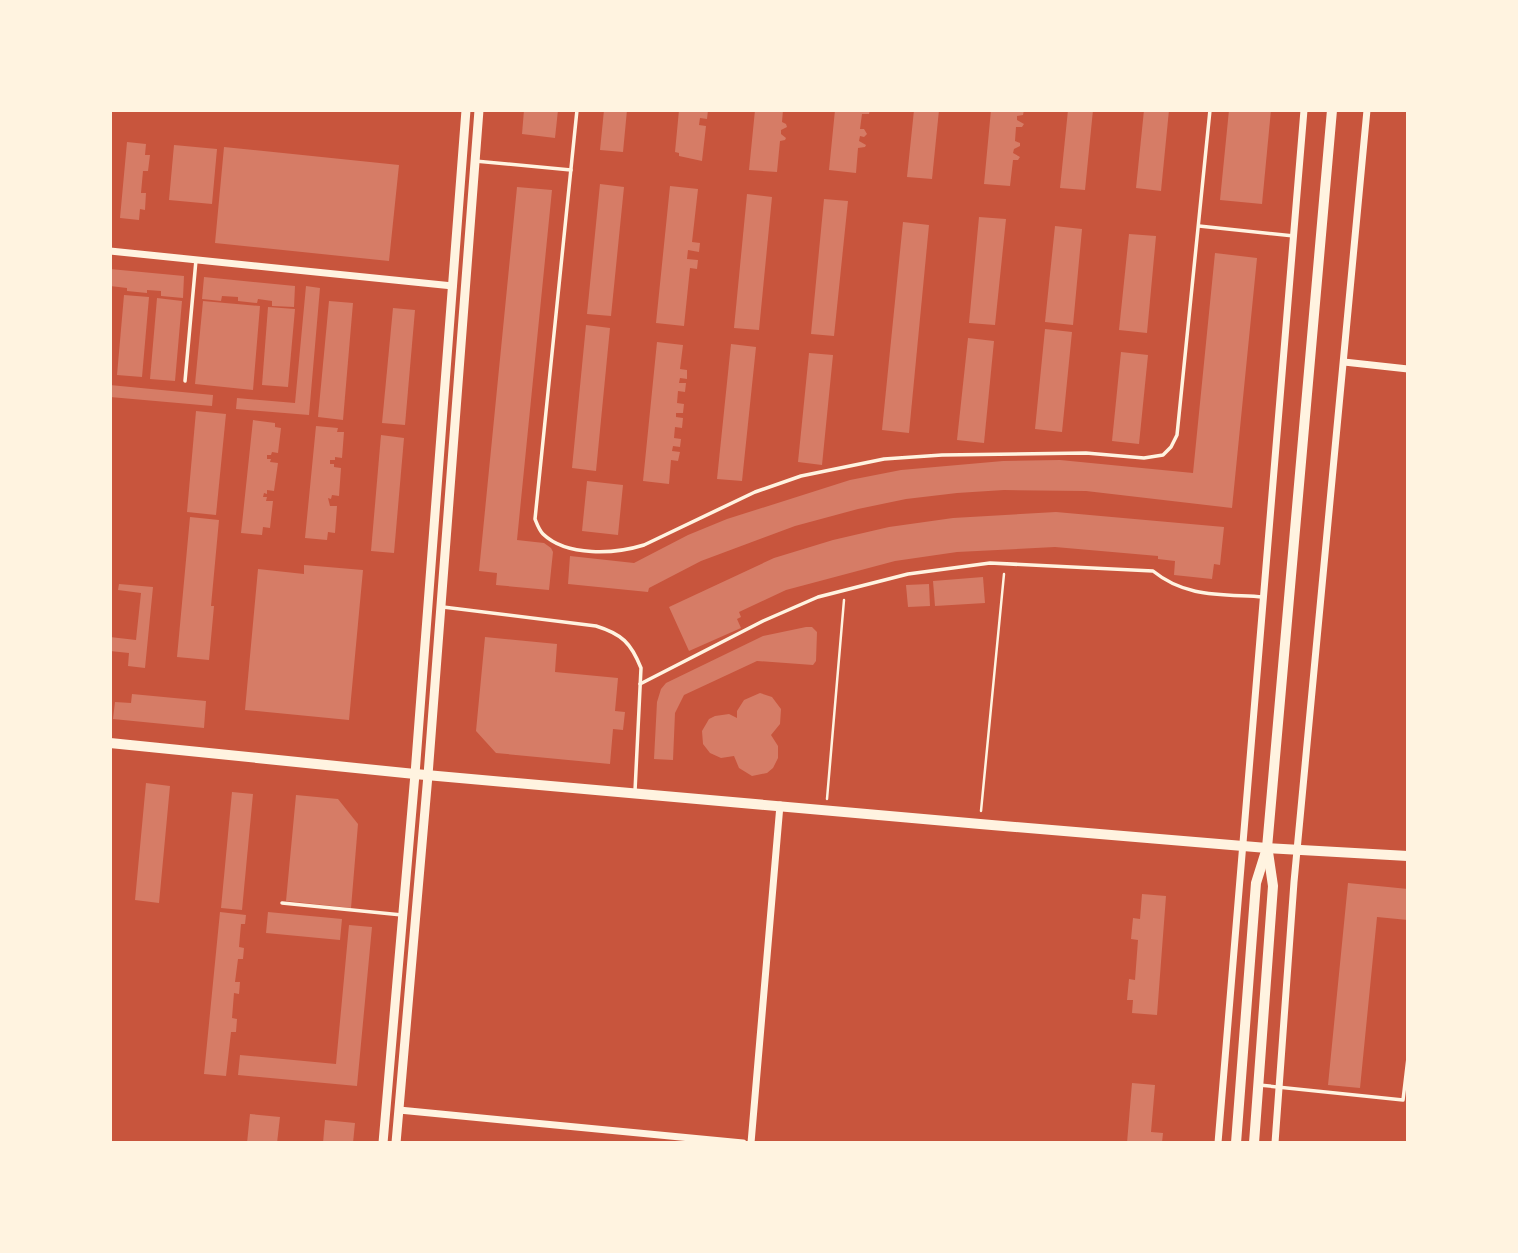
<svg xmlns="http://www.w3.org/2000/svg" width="1518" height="1253" viewBox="0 0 1518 1253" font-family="Cabin,sans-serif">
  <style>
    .building { fill: #d67c66 }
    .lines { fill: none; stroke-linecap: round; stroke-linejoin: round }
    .path { stroke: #fff3e0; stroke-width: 2.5 }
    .service { stroke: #fff3e0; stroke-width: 3.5 }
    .minor { stroke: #fff3e0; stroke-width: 7 }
    .tertiary { stroke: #fff3e0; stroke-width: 9 }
    .secondary { stroke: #fff3e0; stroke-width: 10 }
  </style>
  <rect width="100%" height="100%" fill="#c8553d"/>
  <!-- building -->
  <g class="building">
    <path d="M524 110H558L555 138 522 134Z"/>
    <path d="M604 110H627L623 152 600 150Z"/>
    <path d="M679 110H708L707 119 700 118 699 125 706 126 702 161 679 156V153L675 152Z"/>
    <path d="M755 110H783L782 122 786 124 787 127 781 130V134L786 138 785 140 780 141 777 172 749 170Z"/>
    <path d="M835 110H870L869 114H862L860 129H864L867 134 864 137 860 136 859 141 866 145 865 147 858 148 856 173 829 170Z"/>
    <path d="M914 110H939L932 179 907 177Z"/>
    <path d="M991 110H1024L1023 115 1017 116V120L1024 124 1022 127H1016L1015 141 1020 143V146L1014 149 1013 153 1020 157 1018 160H1013L1010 186 984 184Z"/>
    <path d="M1068 110H1093L1085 190 1060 188Z"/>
    <path d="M1144 110H1169L1161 191 1136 188Z"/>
    <path d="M1229 110H1271L1262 204 1220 200Z"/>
    <path d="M127 142 146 144 145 155H150L148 171H143L141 193H146L145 210 140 209 139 220 120 218Z"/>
    <path d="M174 145 217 149 212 204 169 200Z"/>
    <path d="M224 147 399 165 389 261 215 243Z"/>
    <path d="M600 184 624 187 611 316 587 314Z"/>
    <path d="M670 186 698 189 692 242 700 243 699 252 688 250 687 259 698 260 697 269 690 268 684 326 656 323Z"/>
    <path d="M517 187 552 190 517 540 544 543 551 548 553 552 549 590 496 585 497 573 479 571Z"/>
    <path d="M747 194 772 197 759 330 734 328Z"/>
    <path d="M824 199 848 201 834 336 811 334Z"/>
    <path d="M979 217 1006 219 995 325 969 323Z"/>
    <path d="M903 222 929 225 909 433 882 430Z"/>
    <path d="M1055 226 1082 229 1073 325 1045 322Z"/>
    <path d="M1129 234 1156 236 1147 333 1119 330Z"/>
    <path d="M1215 253 1257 258 1232 508 1086 491 1004 490 957 493 906 499 858 509 795 526 701 561 649 588 648 592 568 584 570 556 634 563 688 535 727 519 850 480 901 470 1003 461 1060 460 1193 473Z"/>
    <path d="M110 269 184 276 183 298 161 296V291L147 290V293L127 291V288L110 286Z"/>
    <path d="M204 277 295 286 294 307 272 306V301L258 299 257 303 238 301V297L222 296 221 301 202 299Z"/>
    <path d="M306 286 320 288 309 415 236 409 237 398 295 403Z"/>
    <path d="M124 295 149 297 142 377 117 375Z"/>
    <path d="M157 298 182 301 175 381 150 379Z"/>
    <path d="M203 301 260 306 253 390 195 384Z"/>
    <path d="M329 301 353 303 343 420 318 417Z"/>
    <path d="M268 307 295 309 288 387 262 385Z"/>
    <path d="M393 308 415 310 405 425 382 423Z"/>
    <path d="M586 325 610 328 596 471 572 468Z"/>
    <path d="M1045 329 1072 332 1062 432 1035 429Z"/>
    <path d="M968 338 994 341 984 443 957 440Z"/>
    <path d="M657 342 683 345 680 369 687 370V379L680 378 679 383H686L685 392 678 391 677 403 684 404 683 413H676V417L683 418 682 428 675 427 674 438 681 439 680 447 673 446 672 451 680 452 678 461 671 460 669 484 643 481Z"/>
    <path d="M731 344 756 347 742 481 717 479Z"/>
    <path d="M1121 352 1148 355 1139 444 1112 441Z"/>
    <path d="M809 353 833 355 822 465 798 462Z"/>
    <path d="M110 385 213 395 212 406 110 397Z"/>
    <path d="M196 411 226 414 216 515 187 512Z"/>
    <path d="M253 420 275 423V427L281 428 278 453 272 452 271 455H267V459H271L270 462 278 463 274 491 267 490V494L264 493 263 497H267L266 501H273L270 528 263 527 262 535 241 533Z"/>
    <path d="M316 426 338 428 337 432H344L342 458 335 457V460H330V464H334V467L341 468 339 496 332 495 331 499 328 498 330 506H337L335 533 328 532 327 540 305 538Z"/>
    <path d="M381 435 404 438 394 553 371 551Z"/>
    <path d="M587 481 623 485 618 535 582 531Z"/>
    <path d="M1056 512 1224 527 1220 565 1214 564 1212 579 1174 575 1175 561 1158 559V556L1055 547 957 552 895 561 786 590 739 612 741 617 737 619 741 628 689 651 669 607 774 558 833 540 889 527 953 518Z"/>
    <path d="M190 517 219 520 211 606H214L209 660 177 657Z"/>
    <path d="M304 565 363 570 349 720 245 710 258 569 304 574Z"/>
    <path d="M983 577 985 603 935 606 933 581Z"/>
    <path d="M119 584 153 587 145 668 128 666 129 653 110 651V637L136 640 141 593 118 590Z"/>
    <path d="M929 584 930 606 908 607 906 585Z"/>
    <path d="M806 627H812L817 632 816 661 813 665 757 661 684 695 675 713 673 760 654 759 657 702 661 689 666 683 763 636Z"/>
    <path d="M485 637 557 644 555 672 618 678 615 711 625 712 623 730 613 729 610 764 496 753 476 731Z"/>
    <path d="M760 693 772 697 781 709 780 724 771 735 778 746V758L773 768 767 773 752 776 739 768 734 756 721 758 710 753 703 744 702 731 709 719 715 716 729 714 737 718V711L744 700Z"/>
    <path d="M132 694 206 701 204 728 113 719 115 702 131 703Z"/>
    <path d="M146 783 170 786 159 903 135 900Z"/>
    <path d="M232 792 253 794 242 910 221 908Z"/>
    <path d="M296 795 338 799 358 824 351 908 286 901Z"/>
    <path d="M1348 883 1408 889V920L1377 917 1360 1088 1328 1085Z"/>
    <path d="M1142 894 1166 896 1157 1015 1132 1013 1133 1000H1127L1129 979 1135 980 1138 940 1131 939 1133 918 1140 919Z"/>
    <path d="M220 912 246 915 245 924H241L239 947 244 948 243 959H238L235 982H240L239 994 234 993 232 1018 237 1019 236 1032H231L226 1076 204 1074Z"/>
    <path d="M268 912 342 919 340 940 266 933Z"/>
    <path d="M349 925 372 927 357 1086 238 1075 240 1055 336 1064Z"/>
    <path d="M1132 1083 1155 1085 1151 1132 1163 1133 1162 1143H1127Z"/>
    <path d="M250 1114 280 1117 277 1143H247Z"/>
    <path d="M325 1120 355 1123 353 1143H323Z"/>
  </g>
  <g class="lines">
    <!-- path -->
    <g class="path">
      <path d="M827 799 844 600"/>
      <path d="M981 811 1004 574"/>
    </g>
    <!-- service -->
    <g class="service">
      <path d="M577 110 535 519C537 524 539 530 543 534 567 557 615 554 644 545L755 492 801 476 884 459 942 455 1086 453 1144 458 1163 455 1171 447 1177 435 1210 110"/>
      <path d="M475 161 571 170"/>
      <path d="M1199 226 1294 236"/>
      <path d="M185 381 196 260"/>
      <path d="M443 607 596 626C622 634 631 643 641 668L635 791"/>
      <path d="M640 684 763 621 818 597 908 574 990 563 1153 571C1186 598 1222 594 1263 597"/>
      <path d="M282 903 402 915"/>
      <path d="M1259 1085 1403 1100 1408 1058"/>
    </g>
    <!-- minor -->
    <g class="minor">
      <path d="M110 251 453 286"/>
      <path d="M1344 362 1408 369"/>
      <path d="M399 1110 743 1143"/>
      <path d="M751 1143 780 805"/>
      <path d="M1218 1143 1304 110"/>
      <path d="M1275 1143 1294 882 1367 110"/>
    </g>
    <!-- tertiary -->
    <g class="tertiary">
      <path d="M383 1143 415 774 466 110"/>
      <path d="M396 1143 428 775 479 110"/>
    </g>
    <!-- secondary -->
    <g class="secondary">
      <path d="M110 743 415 774 980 824 1267 848 1408 856"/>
      <path d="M1236 1143 1256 883 1267 848 1332 110"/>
      <path d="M1254 1143 1273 886 1268 852"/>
    </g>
  </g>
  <!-- border -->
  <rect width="1518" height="1253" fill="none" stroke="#fff3e0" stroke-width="224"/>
</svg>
